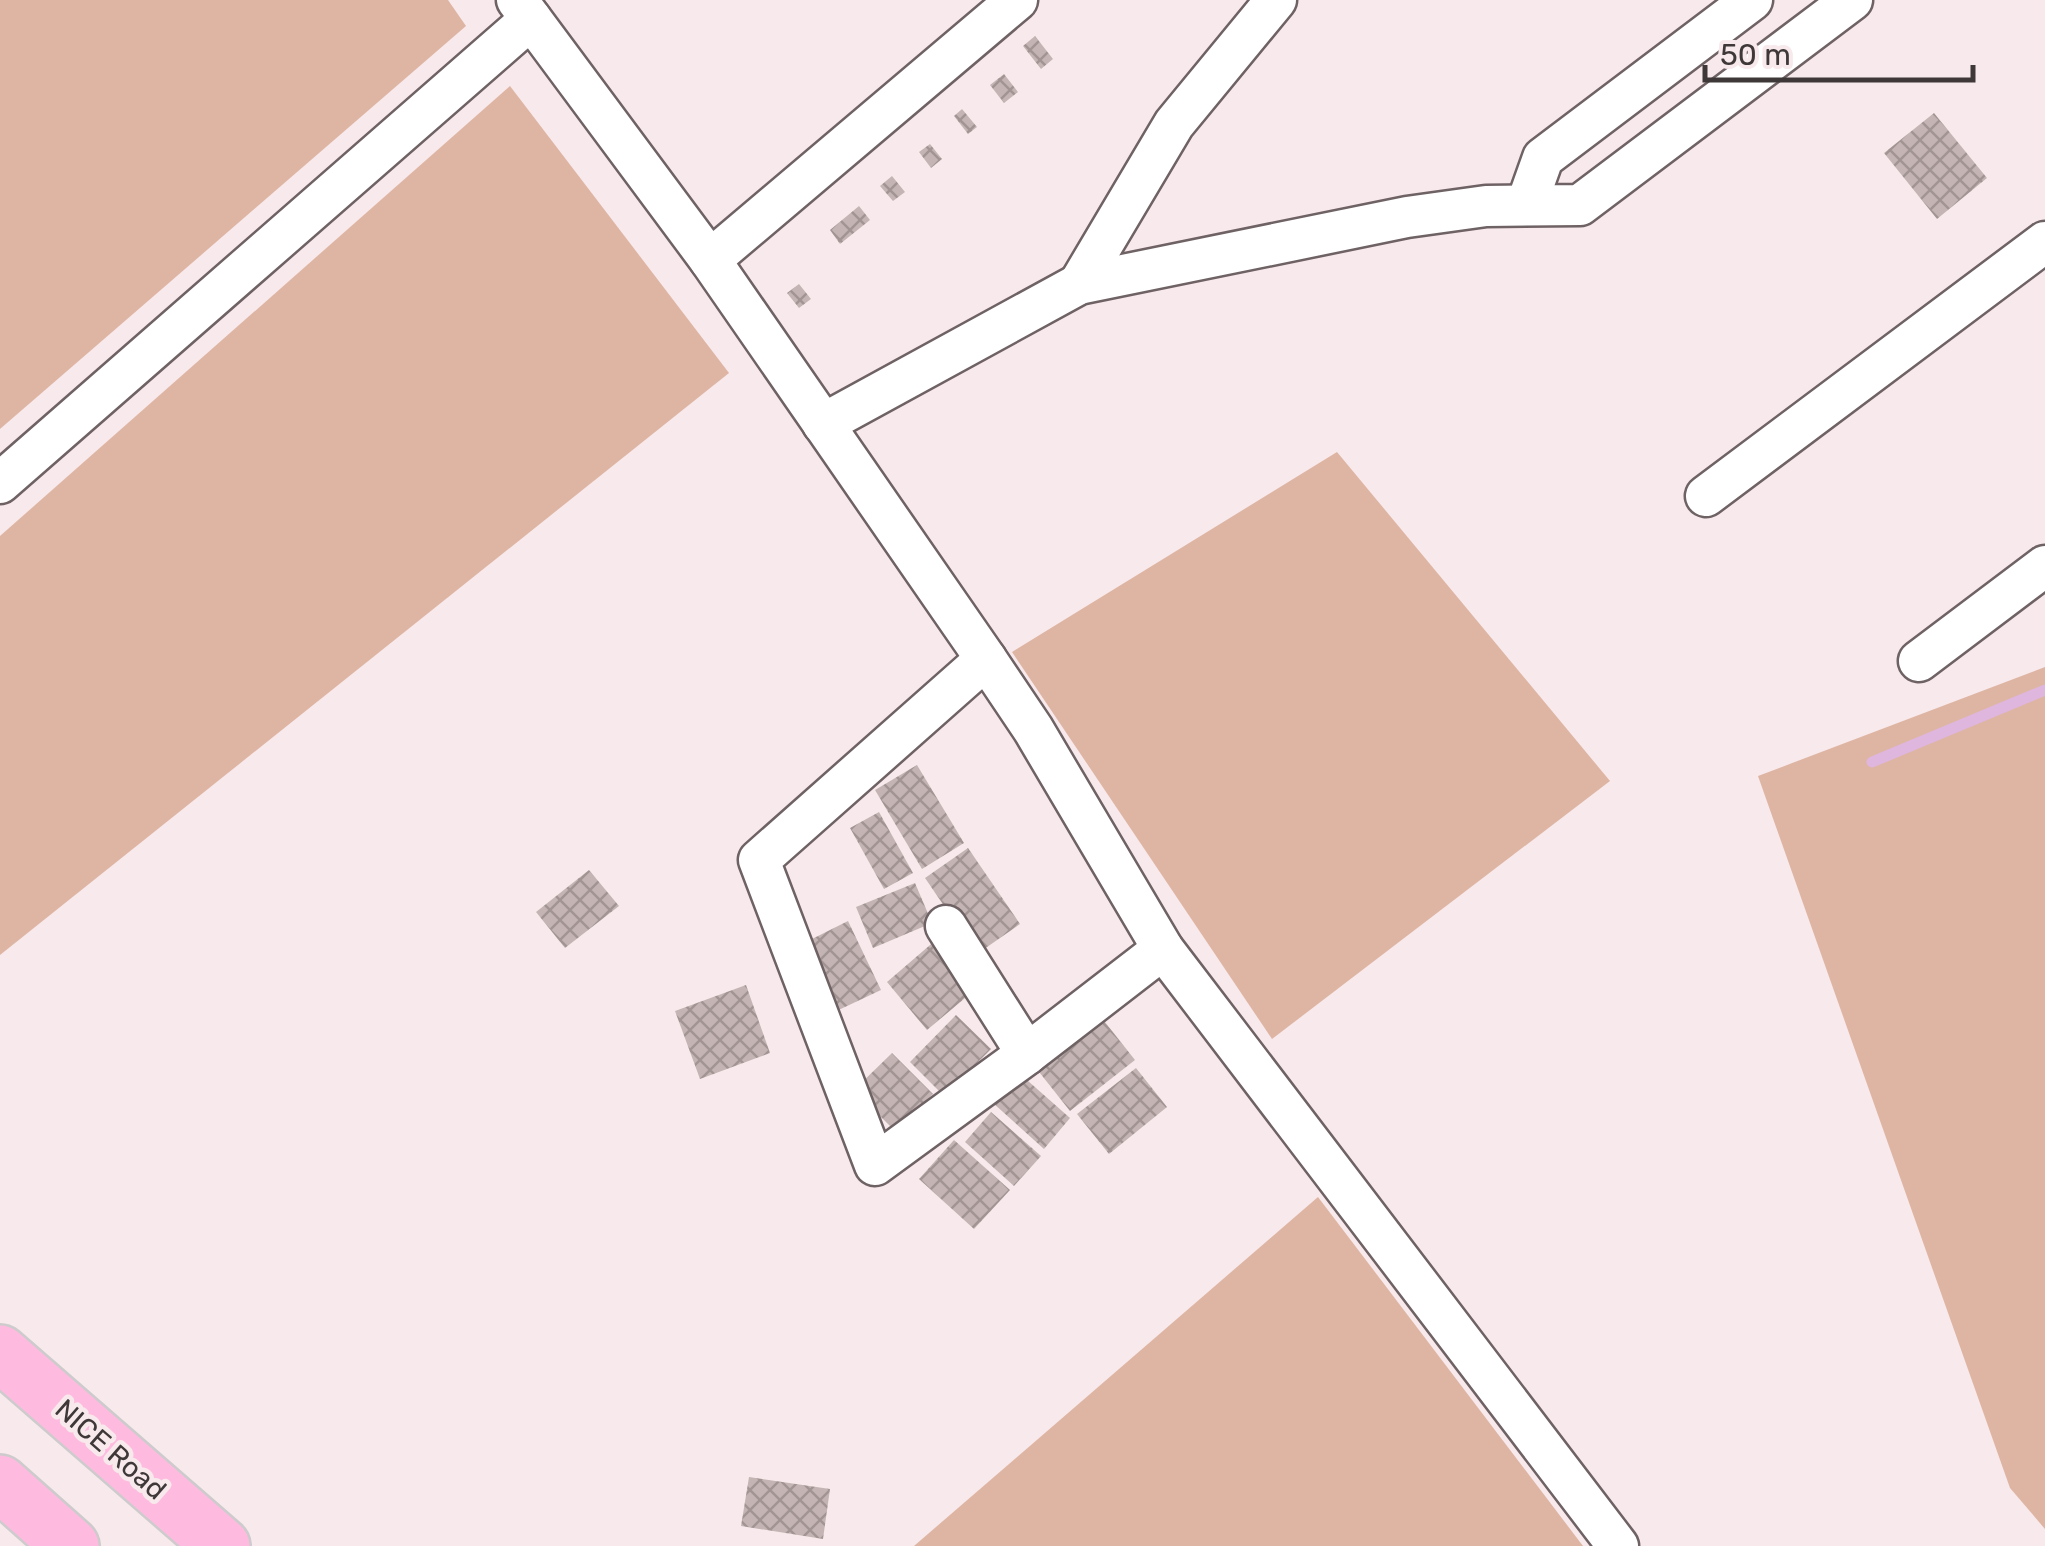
<svg xmlns="http://www.w3.org/2000/svg" width="2045" height="1546" viewBox="0 0 2045 1546" font-family="Rubik,sans-serif">
  <style>
    .green { fill: #deb5a3 }
    .lines { fill: none; stroke-linecap: round; stroke-linejoin: round }
    .stream { stroke: #deb6de; stroke-width: 11 }
    .building { fill: url(#building-cross-hatch) }
    .minor-casing { stroke: #6f6264; stroke-width: 45 }
    .highway-casing { stroke: #cdcbcc; stroke-width: 60 }
    .minor { stroke: #fff; stroke-width: 40 }
    .highway { stroke: #febbdf; stroke-width: 55 }
    .labels { text-anchor: middle; stroke-width: 9; stroke-linejoin: round; paint-order: stroke }
    .street-label { font-size: 28px; fill: #3e3839; stroke: #f8e9ec }
  </style>
  <defs>
    <pattern id="building-cross-hatch" width="8" height="8" patternUnits="userSpaceOnUse" patternTransform="scale(2.5)"><rect width="8" height="8" fill="#c4b5b4"/><path d="M0 0l8 8M0 8l8-8" fill="none" stroke="#a19493"/></pattern>
  </defs>
  <rect width="100%" height="100%" fill="#f8e9ec"/>
  <!-- green -->
  <g class="green">
    <path d="M0 0H448L466 26 0 429Z"/>
    <path d="M510 86 729 373 0 955V536Z"/>
    <path d="M1337 452 1610 781 1272 1039 1012 652Z"/>
    <path d="M2045 667V1529L2010 1488 1758 776Z"/>
    <path d="M1318 1197 1583 1546H914Z"/>
  </g>
  <g class="lines">
    <!-- stream -->
    <path class="stream" d="M1872 762 2045 690"/>
  </g>
  <!-- building -->
  <g class="building">
    <path d="M1035 36 1053 59 1041 69 1023 46Z"/>
    <path d="M1004 74 1018 92 1004 103 990 85Z"/>
    <path d="M962 109 977 127 968 134 954 116Z"/>
    <path d="M1934 113 1987 178 1937 219 1884 153Z"/>
    <path d="M930 144 942 159 931 168 919 152Z"/>
    <path d="M892 176 905 192 893 201 880 186Z"/>
    <path d="M859 206 870 220 840 244 830 230Z"/>
    <path d="M799 284 811 299 799 308 787 293Z"/>
    <path d="M917 765 964 843 922 869 875 790Z"/>
    <path d="M879 812 913 873 884 889 850 828Z"/>
    <path d="M968 848 1020 924 977 954 925 878Z"/>
    <path d="M589 870 619 906 565 948 536 912Z"/>
    <path d="M915 883 932 923 873 948 856 907Z"/>
    <path d="M848 921 881 990 828 1015 796 947Z"/>
    <path d="M937 939 977 988 927 1030 887 982Z"/>
    <path d="M746 985 770 1053 700 1079 675 1011Z"/>
    <path d="M1097 1012 1135 1060 1070 1111 1032 1063Z"/>
    <path d="M956 1015 991 1049 944 1096 910 1062Z"/>
    <path d="M892 1053 933 1094 895 1131 854 1090Z"/>
    <path d="M1136 1068 1167 1107 1109 1154 1077 1114Z"/>
    <path d="M1019 1073 1070 1118 1044 1149 993 1103Z"/>
    <path d="M991 1112 1041 1156 1014 1186 965 1142Z"/>
    <path d="M954 1140 1010 1190 974 1229 919 1179Z"/>
    <path d="M749 1477 830 1489 823 1539 741 1526Z"/>
  </g>
  <g class="lines">
    <defs>
      <g id="minor">
        <path d="M517 0 710 260 986 659 1033 729 1163 949 1618 1546"/>
        <path d="M1527 203 1543 158 1752 0"/>
        <path d="M710 260 1017 0"/>
        <path d="M1079 284 1174 124 1276 0"/>
        <path d="M823 424 1079 284 1407 217 1486 206 1580 205 1852 0"/>
        <path d="M0 483 531 19"/>
        <path d="M1706 496 2045 242"/>
        <path d="M986 659 759 860 875 1165 1027 1054 1163 949"/>
        <path d="M1919 661 2045 566"/>
        <path d="M946 926 1027 1054"/>
      </g>
      <g id="highway">
        <path d="M0 1353 222 1546"/>
        <path d="M0 1483 71 1546"/>
      </g>
    </defs>
    <!-- minor casing -->
    <use href="#minor" class="minor-casing"/>
    <!-- highway casing -->
    <use href="#highway" class="highway-casing"/>
    <!-- minor -->
    <use href="#minor" class="minor"/>
    <!-- highway -->
    <use href="#highway" class="highway"/>
  </g>
  <g class="labels">
    <!-- street labels -->
    <g class="street-label">
      <text transform="translate(111 1449) rotate(41)" y="10">NICE Road</text>
    </g>
  </g>
  <!-- scale -->
  <path d="M1705 65v15h268v-15" fill="none" stroke="#3e3839" stroke-width="5"/>
  <text x="1720" y="65" font-size="30" fill="#3e3839" stroke="#f8e9ec" stroke-width="8" paint-order="stroke">50 m</text>
</svg>
